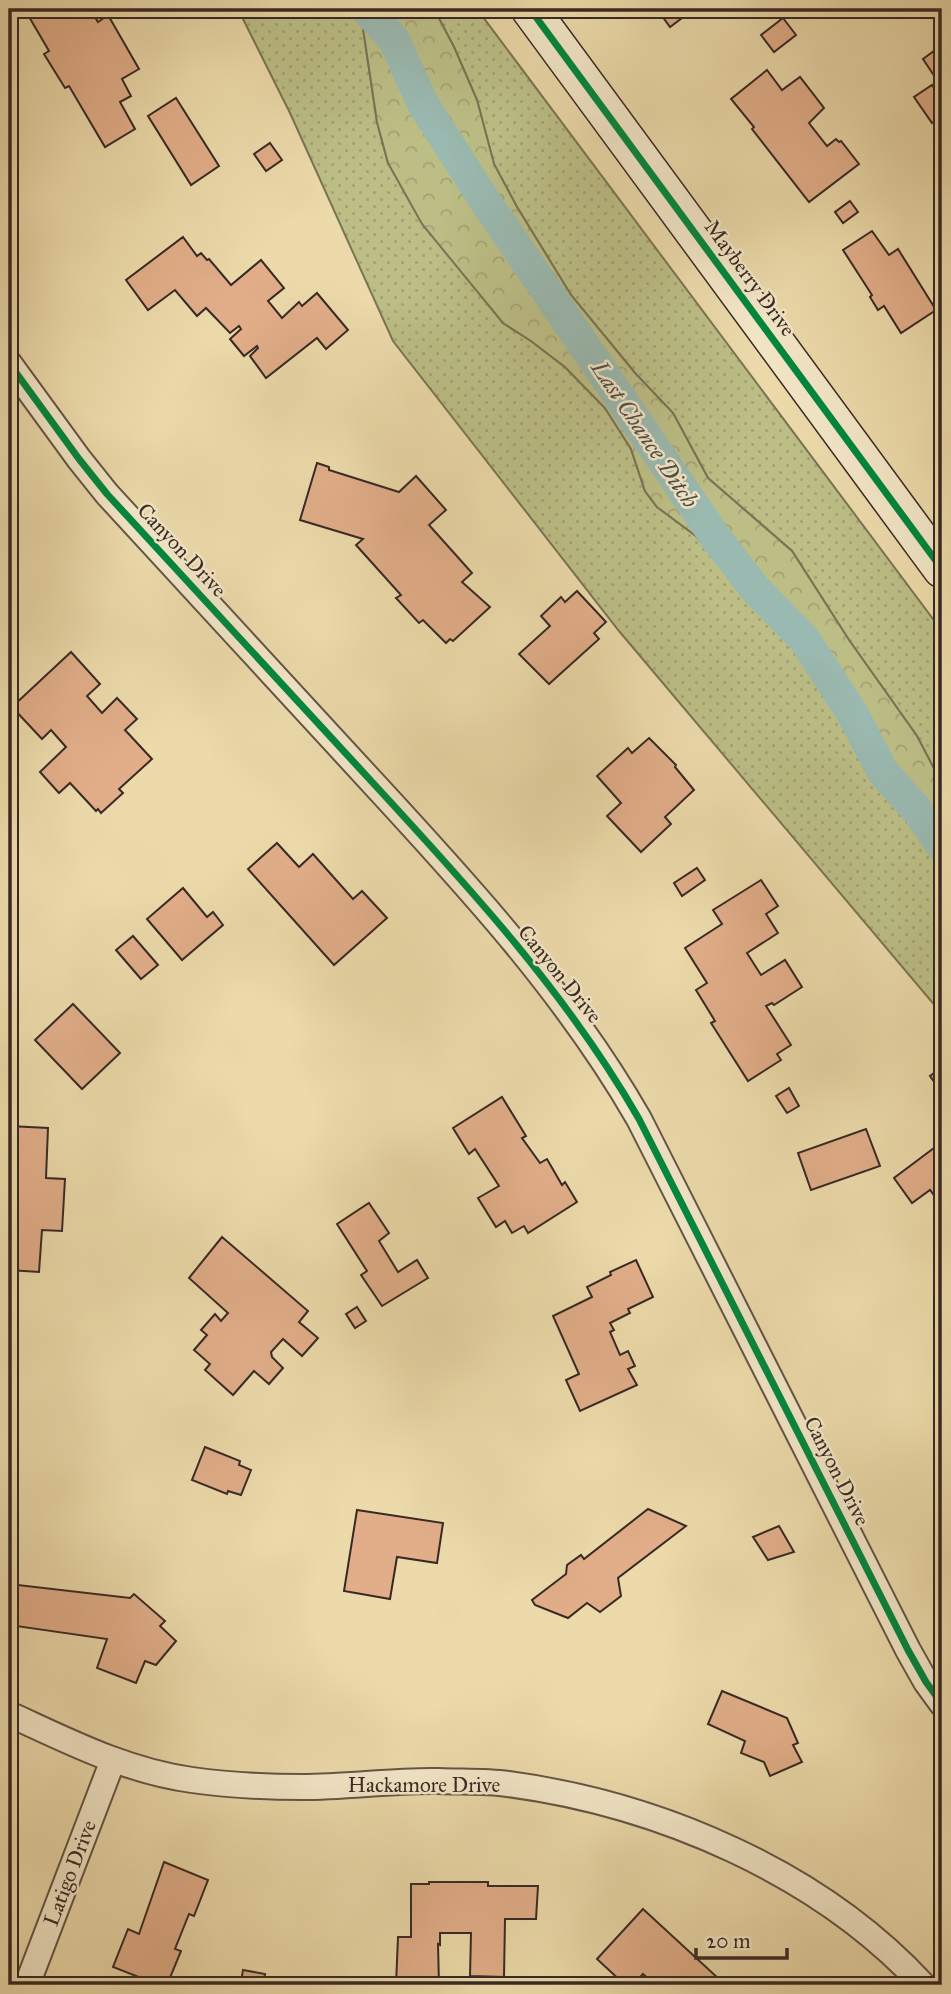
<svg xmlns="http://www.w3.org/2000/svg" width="951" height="1994" viewBox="0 0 951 1994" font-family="'IM FELL Great Primer',serif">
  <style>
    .grass { fill: url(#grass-dots); stroke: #7a7455; stroke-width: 2 }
    .forest { fill: url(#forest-crowns); stroke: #7a7455; stroke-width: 2 }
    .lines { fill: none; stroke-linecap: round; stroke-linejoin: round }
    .canal { stroke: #9ab9b0; stroke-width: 32 }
    .building { fill: #e1ae89; stroke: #372924; stroke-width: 2 }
    .street-casing { stroke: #645546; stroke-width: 28 }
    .secondary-casing { stroke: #372924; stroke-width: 40 }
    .street { stroke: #f3e7c8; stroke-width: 24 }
    .secondary { stroke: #f3e7c8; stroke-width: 37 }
    .cycleway-casing { stroke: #f3e7c8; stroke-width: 11 }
    .cycleway { stroke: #00873e; stroke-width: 7 }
    .labels { text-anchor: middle; stroke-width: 5; stroke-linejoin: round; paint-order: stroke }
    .street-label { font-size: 21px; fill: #372924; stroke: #f3e7c8 }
    .water-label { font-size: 23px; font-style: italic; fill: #504d47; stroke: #f3e7c8 }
  </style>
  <defs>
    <pattern id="grass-dots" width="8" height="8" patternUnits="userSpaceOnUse" patternTransform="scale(1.75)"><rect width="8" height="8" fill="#bcbe86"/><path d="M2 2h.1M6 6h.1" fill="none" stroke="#a2a374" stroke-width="1.8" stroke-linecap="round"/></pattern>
    <pattern id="forest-crowns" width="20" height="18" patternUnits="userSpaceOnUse" patternTransform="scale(1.75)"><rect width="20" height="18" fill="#bcbe86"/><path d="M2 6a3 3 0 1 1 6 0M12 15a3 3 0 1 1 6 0" fill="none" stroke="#a2a374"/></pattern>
  </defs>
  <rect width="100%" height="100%" fill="#ecdaaa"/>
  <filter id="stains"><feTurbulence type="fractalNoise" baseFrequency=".00286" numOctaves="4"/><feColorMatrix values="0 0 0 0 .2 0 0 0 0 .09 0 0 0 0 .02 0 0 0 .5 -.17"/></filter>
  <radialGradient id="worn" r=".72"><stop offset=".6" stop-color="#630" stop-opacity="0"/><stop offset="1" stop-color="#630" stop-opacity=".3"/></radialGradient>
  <!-- grass -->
  <g class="grass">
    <path d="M238 9H357L361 15 377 122 388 163 465 275 503 323 531 341 565 367 605 408 631 449 645 491 657 507 696 536 769 620 800 651 829 694 883 790 915 824 942 858V1014L619 631 393 341 290 113Z"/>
    <path d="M434 9H477L942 631V784L917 736 849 640 792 551 708 478 673 413 635 373 571 295 517 207 494 164 477 100 454 47Z"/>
  </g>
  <!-- forest -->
  <path class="forest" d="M357 9H434L454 47 477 100 494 164 517 207 571 295 635 373 673 413 708 478 792 551 849 640 917 736 942 784V858L915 824 883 790 829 694 800 651 769 620 696 536 657 507 645 491 631 449 605 408 565 367 531 341 503 323 422 224 388 163 377 122 361 15Z"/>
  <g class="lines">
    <!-- canal -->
    <path class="canal" d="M366 9 394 40 423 104 481 195 718 541 756 590 804 639 852 713 883 772 916 809 942 846"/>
  </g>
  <!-- building -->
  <g class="building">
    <path d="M27 9H90L98 22 108 15 139 69 122 79 131 96 120 102 135 129 105 147 69 86 65 88 44 54 49 51 25 10Z"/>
    <path d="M657 9H694L670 27Z"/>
    <path d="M783 18 796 35 774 52 761 35Z"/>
    <path d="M934 51 942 62V67L933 74 923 59Z"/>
    <path d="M767 70 782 90 800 77 824 108 809 123 827 146 836 139 839 142 841 141 859 164 809 202 752 129 754 127 731 99Z"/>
    <path d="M932 85 942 100V115L932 123 914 97Z"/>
    <path d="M176 98 219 166 191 185 148 116Z"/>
    <path d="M270 143 282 160 266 171 254 154Z"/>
    <path d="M850 201 858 212 843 223 835 212Z"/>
    <path d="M872 231 889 255 898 249 936 310 901 333 884 306 878 310 870 297 872 295 843 250Z"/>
    <path d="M183 237 197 256 201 253 207 260 209 259 231 285 261 260 284 288 268 301 282 318 299 302 302 306 317 293 348 330 326 349 317 338 266 378 250 356 258 348 257 346 244 356 230 339 241 329 239 326 230 333 206 308 197 316 175 290 148 310 126 280Z"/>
    <path d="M317 463 329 467V470L399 492 416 476 446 510 429 525 472 573 462 582 490 607 453 641 450 639 446 643 423 620 419 623 396 598 401 595 356 545 363 539 300 520Z"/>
    <path d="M577 591 606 622 594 633 599 639 549 684 519 654 550 626 541 616 561 597 565 602Z"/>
    <path d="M71 652 100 684 87 696 102 713 117 698 137 719 125 730 152 759 119 789 123 793 101 813 98 809 96 811 70 783 59 793 40 772 66 747 51 730 42 739 12 707Z"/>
    <path d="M649 738 676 765 675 767 694 790 665 817 671 824 641 852 607 816 621 803 597 776 628 748 632 753Z"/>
    <path d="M277 843 299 867 313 854 353 899 362 891 387 918 334 965 248 869Z"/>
    <path d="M697 868 705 880 682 896 674 883Z"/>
    <path d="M761 880 778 906 766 914 778 933 747 953 761 975 785 960 802 987 774 1005 772 1003 766 1006 791 1045 777 1054 781 1060 748 1081 711 1023 715 1021 696 990 707 983 685 948 722 924 713 910Z"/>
    <path d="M183 888 207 917 213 912 223 925 182 960 147 919Z"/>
    <path d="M133 936 158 965 141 979 116 950Z"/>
    <path d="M73 1004 120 1053 82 1089 35 1040Z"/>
    <path d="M942 1067V1093L930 1076Z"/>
    <path d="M789 1088 799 1106 787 1113 776 1096Z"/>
    <path d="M502 1097 526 1136 522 1138 540 1163 547 1159 562 1185 565 1182 577 1202 528 1233 524 1226 512 1233 505 1221 496 1227 478 1198 499 1186 475 1149 469 1154 453 1128Z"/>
    <path d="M9 1126 48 1128 46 1178 65 1179 62 1231 42 1230 39 1272 9 1270Z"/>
    <path d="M866 1129 880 1166 811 1190 798 1153Z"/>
    <path d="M942 1142V1206L930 1190 912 1203 894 1178Z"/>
    <path d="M369 1203 389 1233 379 1241 398 1272 417 1260 428 1278 382 1306 361 1275 367 1271 337 1224Z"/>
    <path d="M222 1237 308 1311 299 1322 318 1338 302 1356 283 1339 271 1352 272 1357 283 1368 269 1384 254 1371 233 1395 205 1370 210 1364 194 1350 207 1335 201 1330 215 1314 221 1321 228 1313 189 1278Z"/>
    <path d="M636 1260 653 1297 628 1309 630 1313 610 1323 614 1330 610 1332 620 1355 628 1351 635 1366 628 1369 637 1385 580 1411 566 1380 579 1374 553 1316 592 1297 587 1287 611 1275 610 1272Z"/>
    <path d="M357 1307 366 1321 355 1328 346 1314Z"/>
    <path d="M205 1447 240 1461 239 1465 251 1470 241 1495 228 1491 227 1494 192 1480Z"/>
    <path d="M648 1509 686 1526 618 1578 621 1596 600 1612 587 1603 568 1618 535 1605 532 1600 566 1574 567 1565 581 1555 584 1559Z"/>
    <path d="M357 1510 443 1523 437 1563 397 1557 390 1599 344 1591Z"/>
    <path d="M779 1526 794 1552 768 1560 753 1537Z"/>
    <path d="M9 1584 130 1598 134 1594 165 1621 160 1626 176 1641 156 1665 145 1661 136 1683 97 1668 107 1639 9 1625Z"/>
    <path d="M722 1691 787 1718 798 1743 793 1745 802 1762 770 1776 764 1762 741 1753 745 1741 708 1724Z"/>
    <path d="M164 1862 208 1880 194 1916 189 1914 175 1949 181 1951 167 1985H159L113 1967 128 1929 139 1934Z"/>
    <path d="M429 1882H488V1886H538L536 1919H505L504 1977 470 1976 471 1933H440V1945L438 1944 439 1985H396L398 1937H411V1884H429Z"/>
    <path d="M643 1909 719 1979 713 1985H673L670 1982 667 1985H655L643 1974 633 1985H625L597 1959Z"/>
    <path d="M243 1970 265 1974 263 1985 241 1982Z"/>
  </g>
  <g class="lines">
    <defs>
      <g id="street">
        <path d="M9 363 79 459 107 494C196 590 284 687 373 783 469 887 568 995 639 1119L908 1650 926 1682 942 1704"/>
        <path d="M9 1714C68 1741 126 1771 192 1780 228 1785 265 1787 302 1787 348 1787 394 1780 439 1781 462 1782 485 1781 508 1784 658 1804 819 1872 923 1985"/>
        <path d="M27 1985 113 1760"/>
      </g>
      <path id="secondary" d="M530 9 942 569"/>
    </defs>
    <!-- street casing -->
    <use href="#street" class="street-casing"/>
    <!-- secondary casing -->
    <use href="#secondary" class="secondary-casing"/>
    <!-- street -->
    <use href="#street" class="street"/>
    <!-- secondary -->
    <use href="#secondary" class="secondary"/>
    <defs>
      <g id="cycleway">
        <path d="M530 9 942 569"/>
        <path d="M9 363 79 459 107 494C196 590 284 687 373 783 469 887 568 995 639 1119L908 1650 926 1682 942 1704"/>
      </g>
    </defs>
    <!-- cycleway casing -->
    <use href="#cycleway" class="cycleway-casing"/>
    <!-- cycleway -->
    <use href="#cycleway" class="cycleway"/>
  </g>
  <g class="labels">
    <!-- street labels -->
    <g class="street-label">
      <text transform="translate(750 278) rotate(54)" y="7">Mayberry Drive</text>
      <text transform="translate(182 550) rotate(47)" y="7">Canyon Drive</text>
      <text transform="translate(560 974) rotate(51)" y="7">Canyon Drive</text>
      <text transform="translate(837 1471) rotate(63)" y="7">Canyon Drive</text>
      <text x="424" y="1792">Hackamore Drive</text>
      <text transform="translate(70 1873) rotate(-69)" y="7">Latigo Drive</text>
    </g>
    <!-- water labels -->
    <g class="water-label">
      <text transform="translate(645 434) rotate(56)" y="8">Last Chance Ditch</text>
    </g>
  </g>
  <!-- margin -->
  <rect width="951" height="1994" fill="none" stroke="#ecdaaa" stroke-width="35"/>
  <rect x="10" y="10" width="930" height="1973" fill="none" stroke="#372924" stroke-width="3.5"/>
  <rect x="18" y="18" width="916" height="1959" fill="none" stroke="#372924" stroke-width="2"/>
  <!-- scale -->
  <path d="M696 1948v10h91v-10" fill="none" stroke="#372924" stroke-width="3.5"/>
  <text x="706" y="1948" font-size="21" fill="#372924" stroke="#f3e7c8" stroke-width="5" paint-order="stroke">20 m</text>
  <rect width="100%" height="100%" filter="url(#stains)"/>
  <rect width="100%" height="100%" fill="url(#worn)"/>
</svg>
